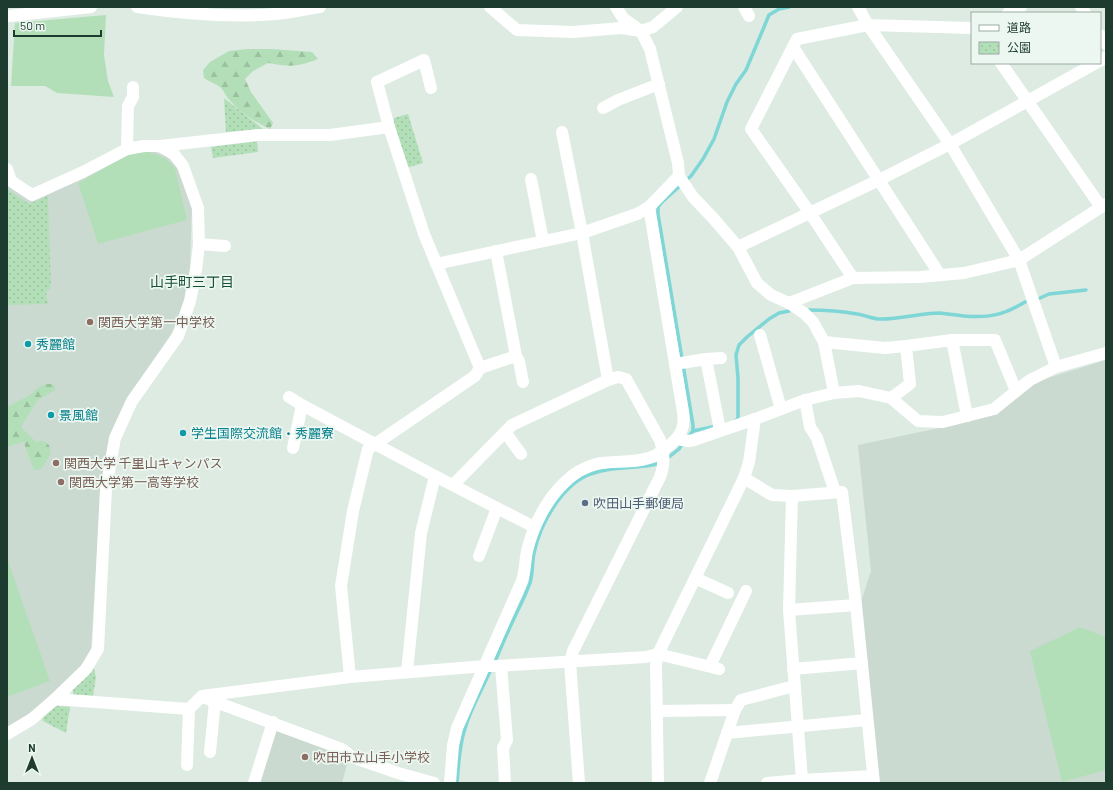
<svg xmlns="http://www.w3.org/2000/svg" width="1113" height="790" viewBox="0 0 1113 790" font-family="Barlow,'Noto Sans JP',sans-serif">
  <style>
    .built { fill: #cbdad1 }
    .green { fill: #b3dfb8 }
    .forest { fill: url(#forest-firs) }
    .park { fill: url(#park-dots) }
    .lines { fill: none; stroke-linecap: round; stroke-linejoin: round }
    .stream { stroke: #7ed6d6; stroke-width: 3.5 }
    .minor { stroke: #fff; stroke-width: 12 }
    .education-dot { fill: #8d6e63; stroke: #edf7f1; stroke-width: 1.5 }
    .culture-dot { fill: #0f9aa8; stroke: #edf7f1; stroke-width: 1.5 }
    .service-dot { fill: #5c6f8a; stroke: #edf7f1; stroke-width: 1.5 }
    .labels { text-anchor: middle; stroke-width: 3.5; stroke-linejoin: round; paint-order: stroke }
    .education-label { font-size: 13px; fill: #785e54; stroke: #edf7f1; text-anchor: start }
    .culture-label { font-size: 13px; fill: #0d838f; stroke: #edf7f1; text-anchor: start }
    .service-label { font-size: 13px; fill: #4e5e75; stroke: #edf7f1; text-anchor: start }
    .neighbourhood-label { font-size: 14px; fill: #174f39; stroke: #edf7f1 }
  </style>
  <defs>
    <pattern id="forest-firs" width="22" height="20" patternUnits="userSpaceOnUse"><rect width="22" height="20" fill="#b3dfb8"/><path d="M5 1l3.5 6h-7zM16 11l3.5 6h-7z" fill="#9ac09e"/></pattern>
    <pattern id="park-dots" width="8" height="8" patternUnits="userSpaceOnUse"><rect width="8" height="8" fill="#b3dfb8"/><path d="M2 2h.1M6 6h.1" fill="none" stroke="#9ac09e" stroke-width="1.8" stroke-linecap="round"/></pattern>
  </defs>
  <rect width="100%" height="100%" fill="#ddebe2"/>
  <!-- built -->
  <g class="built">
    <path d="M150 150 166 156 177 167 192 206 190 268 183 309 171 334 127 399 101 489 91 649 82 667 52 695 28 715 7 728V184L30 200 127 153Z"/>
    <path d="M1106 360V783H878L860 605 871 571 858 445 944 427 1038 381Z"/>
    <path d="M275 729 338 754 348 761 342 783H259Z"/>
  </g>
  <!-- green -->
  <g class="green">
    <path d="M106 15 104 55 108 81 114 97 57 93 45 86H11L15 23Z"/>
    <path d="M139 152H149L165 158 175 168 187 220 98 244 78 183 128 155Z"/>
    <path d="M7 558 50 681 7 697Z"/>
    <path d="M1080 627 1106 637V770L1062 782 1030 651Z"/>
  </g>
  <!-- forest -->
  <g class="forest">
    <path d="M248 49H271L312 52 318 59C297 67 290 67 268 63L253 71 245 79 251 92 273 123 270 129C254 122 238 111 227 97 225 94 223 89 220 87 215 83 209 82 204 78L203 70 210 62 229 51Z"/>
    <path d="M45 384H52L55 386V390L38 400 21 427 36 442C41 440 44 440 48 444 55 453 45 463 40 470H35L33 468 24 443 22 442 7 447V407L30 395 38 388Z"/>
  </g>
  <!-- park -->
  <g class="park">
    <path d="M224 98 263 129 226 132Z"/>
    <path d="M408 114 423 163 406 168 394 126V118Z"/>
    <path d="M257 141 258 152 213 158 211 147Z"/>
    <path d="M7 189 29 204 48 196 51 288 46 292 48 304 7 305Z"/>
    <path d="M94 669 96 677 93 696 73 695V689L88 676Z"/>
    <path d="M56 706 70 707 66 733 43 721 42 716Z"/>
  </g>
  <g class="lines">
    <!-- stream -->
    <g class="stream">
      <path d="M1040 298 1049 294 1086 290"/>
      <path d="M808 310C825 310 841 311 857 314 864 315 871 318 878 319 899 320 919 313 939 313 948 314 956 315 964 316 990 318 1003 315 1025 302"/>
      <path d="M736 420 738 419V378L736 355 739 345 747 337 769 319 779 313 789 311"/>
      <path d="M693 431 712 427"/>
      <path d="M687 438 693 431V425L658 214V207L662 202 691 176 703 159 714 139 727 102 736 84 746 70 769 15 779 9 789 7"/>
      <path d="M669 457 679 449 683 443"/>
      <path d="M494 664C502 645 510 626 519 608 523 600 527 591 530 583 533 573 532 562 534 553 540 524 561 487 588 475 610 466 635 469 657 464"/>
      <path d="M457 783C458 769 459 754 462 740 467 715 481 692 491 669"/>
    </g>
    <!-- minor -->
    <g class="minor">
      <path d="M137 7C184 14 228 18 275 14 290 13 305 9 320 7"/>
      <path d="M490 7 517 30 573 32 621 28 641 31 653 27 677 7"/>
      <path d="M744 7 749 16"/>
      <path d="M858 7 868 25 950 144 1019 260 1056 367 1106 353"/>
      <path d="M1081 7 1085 13"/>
      <path d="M1008 13 1021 7"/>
      <path d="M9 16 91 7"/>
      <path d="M1100 35 1106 44"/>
      <path d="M793 47 940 275"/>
      <path d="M1100 61 1106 57"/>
      <path d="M1001 63 1101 207"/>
      <path d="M431 88 424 60 377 82 389 127 424 234 480 368"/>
      <path d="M603 108 618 100 659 84"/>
      <path d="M562 132 582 233 608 380"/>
      <path d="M160 146 258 135H330L389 127"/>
      <path d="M127 149 128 106 133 97V87"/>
      <path d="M7 169 11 181 32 195 83 172 127 149 144 146H160L174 154 183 166 198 208 199 244 196 270 190 301 178 336 132 401 115 438 106 489 98 649 86 669 55 699 32 719 7 734"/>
      <path d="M679 176 693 197 713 218 738 247 757 283 771 295 789 303 804 313 813 322 824 342 834 393"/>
      <path d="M531 179 543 241"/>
      <path d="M199 244 225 246"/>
      <path d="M738 247 879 180 950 144 1096 63"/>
      <path d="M436 264 582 233 637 214 649 207"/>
      <path d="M853 278 810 213 751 129 797 39 868 25 972 28"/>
      <path d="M789 303 853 278 920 277 964 273 1019 260 1106 204"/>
      <path d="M760 335 781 409"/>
      <path d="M952 340 967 416"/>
      <path d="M824 342 885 348 906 346 952 340H995L1016 391"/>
      <path d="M516 356 519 361 523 382"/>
      <path d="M706 359 720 430"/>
      <path d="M675 364 706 359 721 358"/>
      <path d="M289 397 302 405 435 476 534 527"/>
      <path d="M891 398 910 384 906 346"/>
      <path d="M805 400 810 427 817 438 835 492"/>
      <path d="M505 432 521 454"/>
      <path d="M676 439 689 441 694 440 755 419 805 400 834 393 859 391 891 398 918 421 943 422 994 409 1030 380 1056 367"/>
      <path d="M293 448 302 405"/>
      <path d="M744 478 772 495 792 496 842 492 856 605 874 783"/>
      <path d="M453 485 512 425 608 380 618 377 626 379 660 440C664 452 665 465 660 477L573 651 570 662 579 783"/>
      <path d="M792 496 789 610 802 780"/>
      <path d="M479 556 497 508"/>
      <path d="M695 578 728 593"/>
      <path d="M789 610 856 605"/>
      <path d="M501 666 507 740 503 748 505 783"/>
      <path d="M710 666 746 591"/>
      <path d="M793 669 862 663"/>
      <path d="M407 672 421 533 435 476"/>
      <path d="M350 677 341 586 353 511 368 449 475 376 480 368 516 356 496 251"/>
      <path d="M205 698 342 749 352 757 398 773 434 783"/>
      <path d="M55 699 189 709 202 696 350 677 473 667 489 666H496L646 657 658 654 744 478 749 462 755 419"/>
      <path d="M657 711 735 710"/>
      <path d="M727 733 867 720"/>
      <path d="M210 752 215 701"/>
      <path d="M187 765 189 709"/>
      <path d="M254 783 273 722"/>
      <path d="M450 783 453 745 457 728 522 581C525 571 525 561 527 551 533 526 546 500 565 482 573 474 585 467 596 464 614 460 637 464 654 456 660 453 665 448 671 444 682 434 685 426 683 412L649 207 679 176 678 163 650 49 641 31 623 18 616 7"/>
      <path d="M658 783 656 665 658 654 719 669"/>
      <path d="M710 783 735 710 741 700 794 686"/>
      <path d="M767 783 802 780 873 776"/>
    </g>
  </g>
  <!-- markers -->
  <g class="education-dot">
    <circle cx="90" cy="322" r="4"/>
    <circle cx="56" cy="463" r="4"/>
    <circle cx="61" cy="482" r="4"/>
    <circle cx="305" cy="757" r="4"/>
  </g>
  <g class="culture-dot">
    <circle cx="28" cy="344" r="4"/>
    <circle cx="51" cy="415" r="4"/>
    <circle cx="183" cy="433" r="4"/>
  </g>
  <circle class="service-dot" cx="585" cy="503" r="4"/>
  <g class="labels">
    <!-- education labels -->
    <g class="education-label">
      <text x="98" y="327">関西大学第一中学校</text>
      <text x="64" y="468">関西大学 千里山キャンパス</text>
      <text x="69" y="487">関西大学第一高等学校</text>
      <text x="313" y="762">吹田市立山手小学校</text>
    </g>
    <!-- culture labels -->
    <g class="culture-label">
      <text x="36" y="349">秀麗館</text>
      <text x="59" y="420">景風館</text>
      <text x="191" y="438">学生国際交流館・秀麗寮</text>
    </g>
    <!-- service labels -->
    <g class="service-label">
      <text x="593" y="508">吹田山手郵便局</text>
    </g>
    <!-- neighbourhood labels -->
    <g class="neighbourhood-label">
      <text x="192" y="287">山手町三丁目</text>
    </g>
  </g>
  <!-- border -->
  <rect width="1113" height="790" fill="none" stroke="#1d3b2e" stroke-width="16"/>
  <!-- legend -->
  <rect x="971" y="12" width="130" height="52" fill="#edf7f1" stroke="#9aaca3"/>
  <rect x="979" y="25" width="20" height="6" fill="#ffffff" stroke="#9aaca3"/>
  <text x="1007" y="32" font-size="12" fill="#1d3b2e">道路</text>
  <rect x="979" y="42" width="20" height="12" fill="url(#park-dots)" stroke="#9aaca3"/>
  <text x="1007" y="52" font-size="12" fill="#1d3b2e">公園</text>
  <!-- north arrow -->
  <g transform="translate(32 758)" stroke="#edf7f1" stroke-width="3" paint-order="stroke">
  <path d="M0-3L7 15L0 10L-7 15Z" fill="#1d3b2e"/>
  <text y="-6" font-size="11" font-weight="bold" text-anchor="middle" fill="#1d3b2e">N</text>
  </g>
  <!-- scale -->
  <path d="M14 30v6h87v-6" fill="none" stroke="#1d3b2e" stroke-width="2"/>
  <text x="20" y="30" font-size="12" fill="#1d3b2e" stroke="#edf7f1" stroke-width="3" paint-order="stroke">50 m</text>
</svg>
